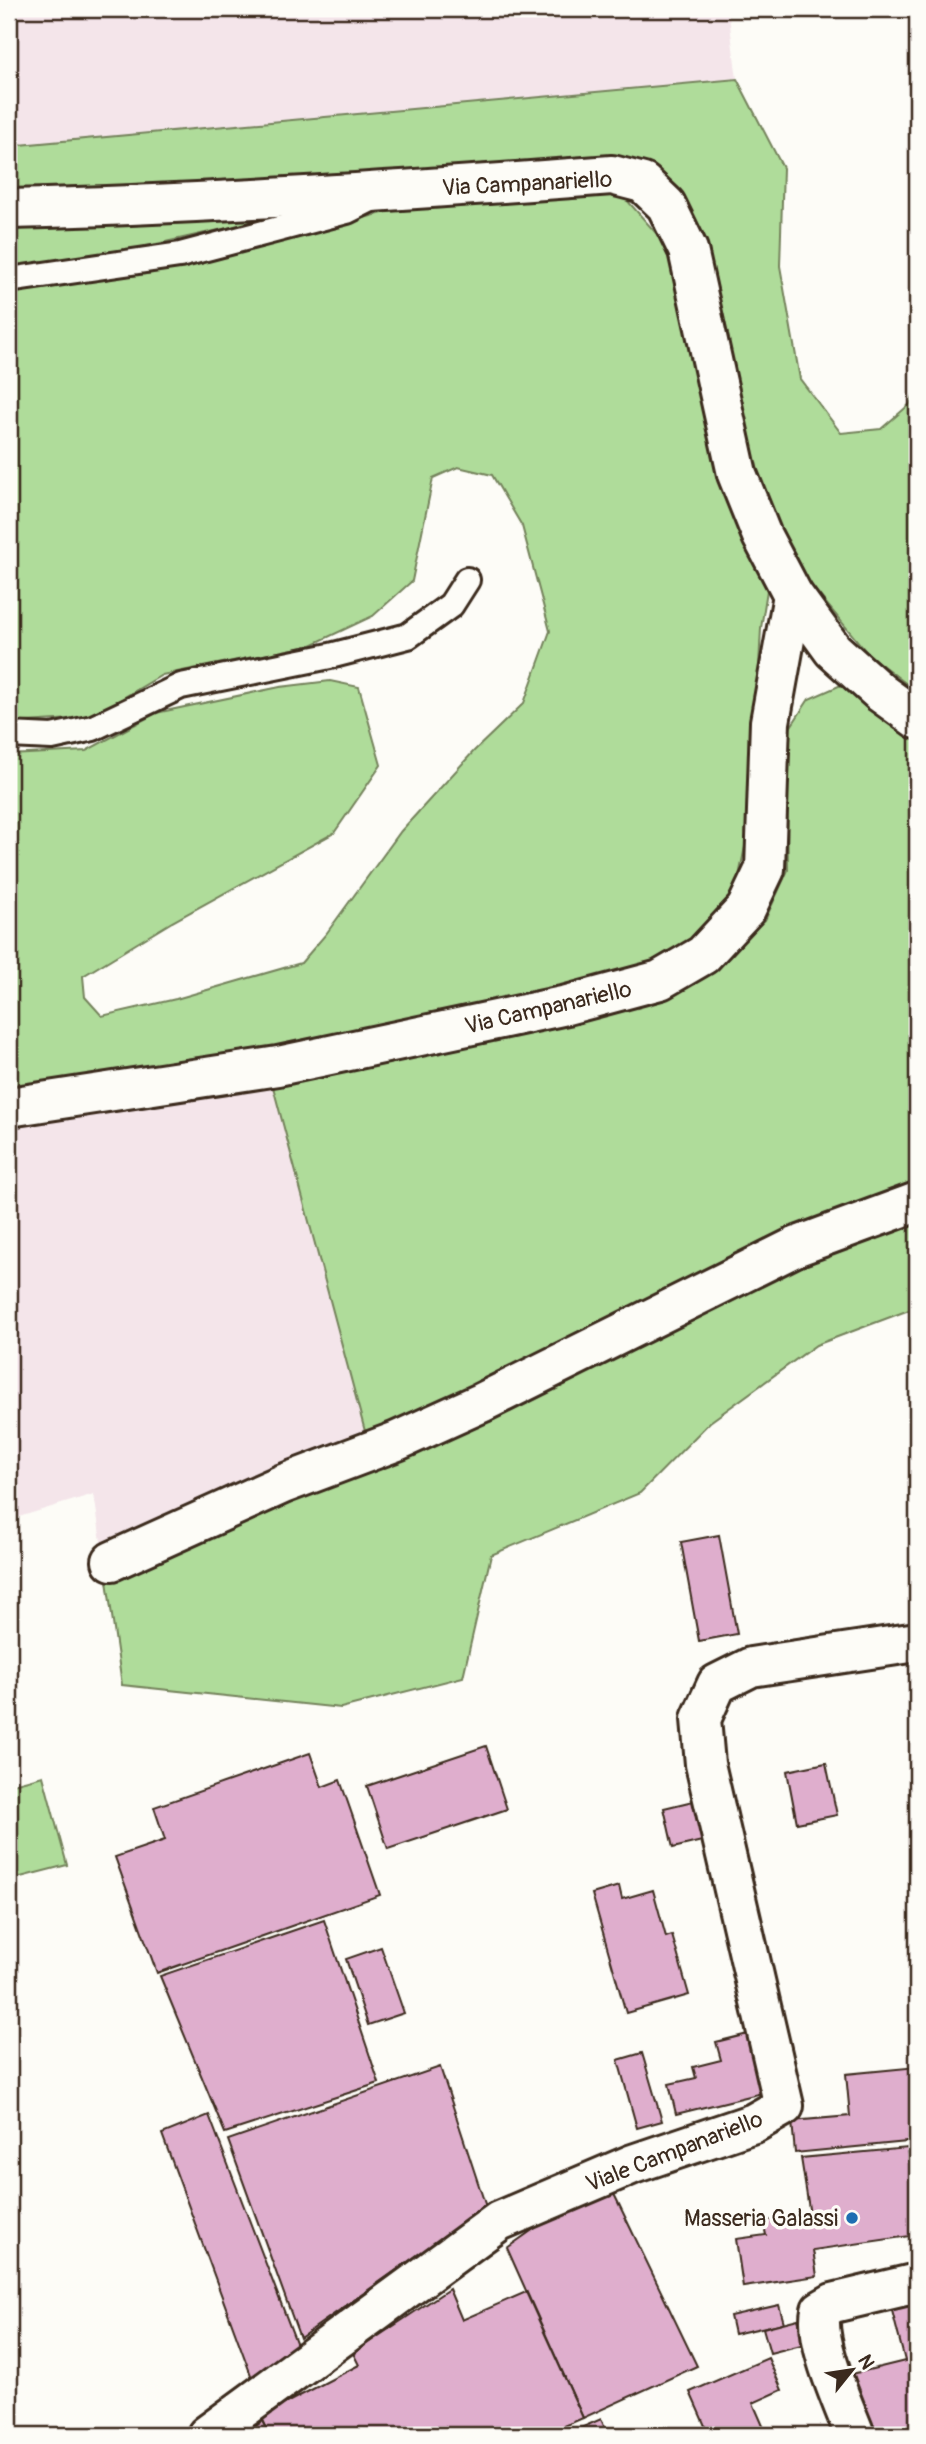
<svg xmlns="http://www.w3.org/2000/svg" width="926" height="2444" viewBox="0 0 926 2444" font-family="Pangolin,sans-serif">
  <style>
    .built { fill: #f4e5ea }
    .green { fill: #afdc9a; stroke: #75835c; stroke-width: 2 }
    .building { fill: #dfaecd; stroke: #3b2a1e; stroke-width: 2 }
    .lines { fill: none; stroke-linecap: round; stroke-linejoin: round }
    .lane-casing { stroke: #3b2a1e; stroke-width: 30 }
    .street-casing { stroke: #3b2a1e; stroke-width: 44 }
    .lane { stroke: #fdfcf7; stroke-width: 24 }
    .street { stroke: #fdfcf7; stroke-width: 38 }
    .poi-dot { fill: #1f6fb2; stroke: #fdfcf7; stroke-width: 2.5 }
    .labels { text-anchor: middle; stroke-width: 7; stroke-linejoin: round; paint-order: stroke }
    .street-label { font-size: 23px; fill: #3b2a1e; stroke: #fdfcf7 }
    .poi-label { font-size: 23px; fill: #3b2a1e; stroke: #fdfcf7; text-anchor: end }
  </style>
  <rect width="100%" height="100%" fill="#fdfcf7"/>
  <filter id="ink" filterUnits="userSpaceOnUse"><feTurbulence type="fractalNoise" baseFrequency=".0143" numOctaves="2"/><feDisplacementMap in="SourceGraphic" scale="14" xChannelSelector="R" yChannelSelector="G"/><feConvolveMatrix kernelMatrix="1 2 1 2 8 2 1 2 1" color-interpolation-filters="sRGB"/></filter>
  <g filter="url(#ink)">
    <!-- built -->
    <g class="built">
      <path d="M9 9H728L737 79 9 146Z"/>
      <path d="M272 1083 366 1435 103 1555 94 1494 9 1520V1122Z"/>
    </g>
    <!-- green -->
    <g class="green">
      <path d="M737 79 783 168 780 266 800 379 841 433 881 429 910 404 917 385V692L869 655 795 566 755 479 683 198 653 166 621 160 9 199V146Z"/>
      <path d="M602 188 626 199 663 241 684 282 719 473 730 511 768 584 761 628 751 817 734 901 703 942 656 963 413 1025 9 1088V755L86 751 156 713 280 687 330 681 359 687 381 765 334 833 172 922 83 976 85 997 102 1016 176 999 301 963 326 934 401 831 474 751 524 703 550 631 522 526 492 475 458 467 433 478 412 581 373 616 309 646 162 675 89 718 9 723V291L153 273 398 209Z"/>
      <path d="M348 201 112 254 9 269V219Z"/>
      <path d="M850 684 917 737V1184L366 1435 272 1083 683 986 765 920 788 870 786 734 809 699 841 685Z"/>
      <path d="M917 1221V1307L816 1345 710 1422 640 1493 491 1555 463 1677 341 1708 122 1685 106 1574 637 1336 861 1238Z"/>
      <path d="M43 1776 67 1865 9 1880V1785Z"/>
    </g>
    <!-- building -->
    <g class="building">
      <path d="M719 1535 737 1634 699 1641 681 1542Z"/>
      <path d="M486 1746 507 1809 388 1849 367 1786Z"/>
      <path d="M310 1753 322 1787 340 1780 380 1895 157 1973 115 1857 165 1840 154 1807Z"/>
      <path d="M826 1763 837 1815 797 1823 787 1771Z"/>
      <path d="M693 1801 702 1841 673 1848 664 1808Z"/>
      <path d="M619 1886 622 1899 653 1890 666 1937 672 1935 689 1995 626 2013 592 1894Z"/>
      <path d="M324 1920 379 2083 225 2133 160 1976Z"/>
      <path d="M381 1947 404 2013 368 2025 346 1959Z"/>
      <path d="M748 2034 762 2093 676 2114 669 2084 696 2078 693 2067 721 2060 716 2042Z"/>
      <path d="M642 2053 662 2121 637 2128 618 2060Z"/>
      <path d="M440 2067 486 2207 300 2338 228 2140Z"/>
      <path d="M917 2067V2141L795 2153 792 2121 850 2116 846 2074Z"/>
      <path d="M209 2115 297 2345 252 2378 162 2134Z"/>
      <path d="M908 2148 917 2211V2235L813 2250 817 2276 743 2287 736 2239 766 2235 763 2221 810 2215 801 2158Z"/>
      <path d="M614 2194 697 2366 583 2418 507 2248 541 2224Z"/>
      <path d="M449 2289 462 2320 526 2292 583 2418 544 2435H270L261 2416 359 2365 353 2353Z"/>
      <path d="M917 2297V2435H870L848 2375 905 2361 890 2303Z"/>
      <path d="M779 2305 784 2323 734 2334 730 2316Z"/>
      <path d="M798 2319 805 2344 770 2353 763 2328Z"/>
      <path d="M768 2358 782 2390 753 2403 767 2435H709L690 2392Z"/>
      <path d="M601 2419 608 2435H565Z"/>
      <path d="M263 2421 270 2435H244Z"/>
    </g>
    <g class="lines">
      <defs>
        <g id="lane">
          <path d="M9 280 180 255 347 211 369 200"/>
          <path d="M9 735 52 737 93 728 181 686 330 656 408 636 451 605 467 580"/>
        </g>
        <g id="street">
          <path d="M9 209C210 204 411 190 612 175L643 183 666 205 688 250 737 474 762 536 793 595 833 650 881 693 917 719"/>
          <path d="M9 1107 278 1066 567 1005 660 980 703 955 746 909 765 869 770 722 793 595"/>
          <path d="M112 1561 283 1484 397 1441 481 1403 795 1247 917 1202"/>
          <path d="M207 2435 499 2221 633 2164 754 2123 784 2106 705 1764 701 1719 717 1684 751 1667 917 1642"/>
          <path d="M855 2435C843 2403 814 2342 821 2310L833 2303 917 2283"/>
        </g>
      </defs>
      <!-- lane casing -->
      <use href="#lane" class="lane-casing"/>
      <!-- street casing -->
      <use href="#street" class="street-casing"/>
      <!-- lane -->
      <use href="#lane" class="lane"/>
      <!-- street -->
      <use href="#street" class="street"/>
    </g>
  </g>
  <!-- markers -->
  <circle class="poi-dot" cx="852" cy="2218" r="7"/>
  <g class="labels">
    <!-- street labels -->
    <g class="street-label">
      <text transform="translate(527 183) rotate(-3)" y="8">Via Campanariello</text>
      <text transform="translate(548 1007) rotate(-13)" y="8">Via Campanariello</text>
      <text transform="translate(674 2151) rotate(-21)" y="8">Viale Campanariello</text>
    </g>
    <!-- poi labels -->
    <g class="poi-label">
      <text x="838" y="2226">Masseria Galassi</text>
    </g>
  </g>
  <!-- margin -->
  <rect width="926" height="2444" fill="none" stroke="#fdfcf7" stroke-width="35"/>
  <rect x="18" y="18" width="891" height="2409" fill="none" stroke="#3b2a1e" stroke-width="2.5" filter="url(#ink)"/>
  <!-- north arrow -->
  <g transform="translate(852 2370) rotate(60)" stroke="#fdfcf7" stroke-width="5" paint-order="stroke">
  <path d="M0-5L12 26L0 18L-12 26Z" fill="#3b2a1e"/>
  <text y="-10" font-size="19" font-weight="bold" text-anchor="middle" fill="#3b2a1e">N</text>
  </g>
</svg>
